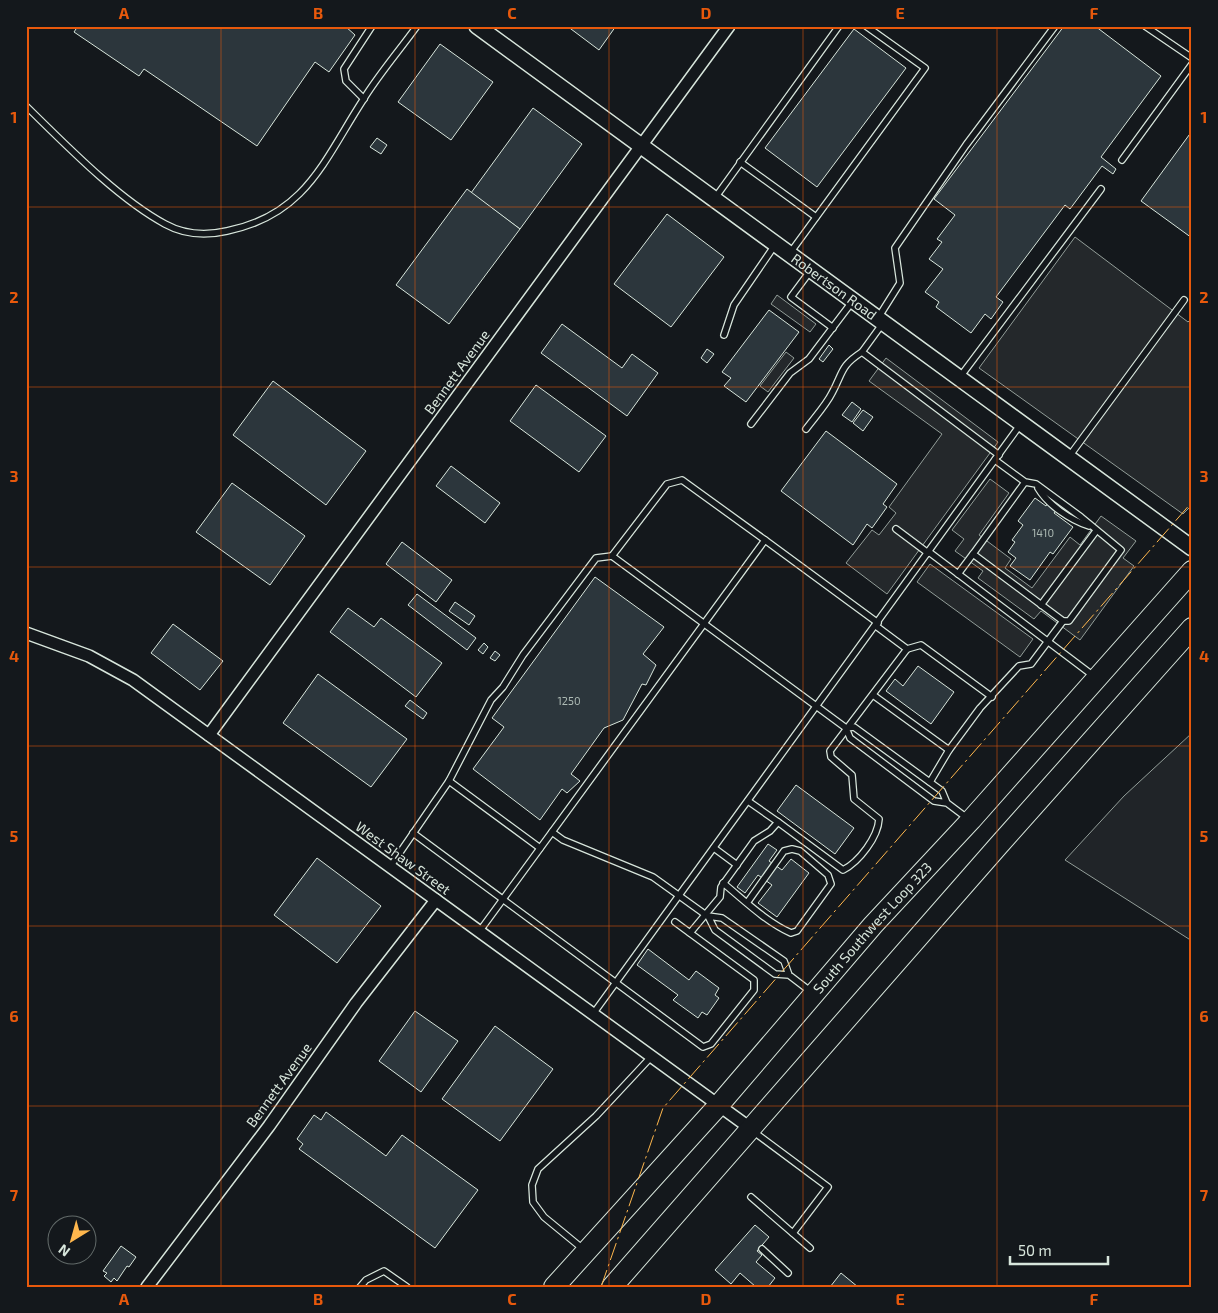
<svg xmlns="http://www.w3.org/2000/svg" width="1218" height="1313" viewBox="0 0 1218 1313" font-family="'Exo 2',sans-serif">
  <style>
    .green { fill: #202428; stroke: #939e99 }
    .parking { fill: #24282b; stroke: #939e99 }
    .building { fill: #2c363c; stroke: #d8e6dc }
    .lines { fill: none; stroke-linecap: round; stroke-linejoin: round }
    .service-casing { stroke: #d8e6dc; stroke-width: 8 }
    .minor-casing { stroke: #d8e6dc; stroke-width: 14 }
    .tertiary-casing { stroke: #d8e6dc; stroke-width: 18 }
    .trunk-casing { stroke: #d8e6dc; stroke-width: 22 }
    .service { stroke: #14181c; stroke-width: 5.5 }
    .minor { stroke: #14181c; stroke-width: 11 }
    .tertiary { stroke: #14181c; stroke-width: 15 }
    .trunk { stroke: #14181c; stroke-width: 20 }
    .power { stroke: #ffb74d; stroke-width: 1; stroke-dasharray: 18 4 2.5 4; stroke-linecap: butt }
    .grid { fill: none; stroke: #e8590c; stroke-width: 1; stroke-opacity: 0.55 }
    .labels { text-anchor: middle; stroke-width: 4; stroke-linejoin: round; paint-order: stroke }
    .number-label { font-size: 11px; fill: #adbab4 }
    .street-label { font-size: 14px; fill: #d8e6dc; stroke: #14181c }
    .neatline { fill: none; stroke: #e8590c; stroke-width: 2 }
    .grid-label { font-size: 16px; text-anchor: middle; font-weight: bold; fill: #e8590c }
  </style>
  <rect width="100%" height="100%" fill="#14181c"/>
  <!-- green -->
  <path class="green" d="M1192 733V941L1065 860 1124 796Z"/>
  <!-- parking -->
  <g class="parking">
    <path d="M1075 237 1188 322 1192 318V505L1183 514 979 368Z"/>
    <path d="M777 295 816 324 810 332 771 304Z"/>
    <path d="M786 352 794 358 768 392 760 386Z"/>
    <path d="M886 358 998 442 887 594 846 563 872 530 879 535 896 513 889 507 942 434 869 381Z"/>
    <path d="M990 479 1009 493 979 535 1011 559 1005 568 1032 588 1070 537 1080 545 1101 516 1136 541 1123 558 1134 566 1080 640 1041 611 1034 619 978 578 983 571 955 551 964 539 952 530Z"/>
    <path d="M930 564 1033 639 1020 657 917 582Z"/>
  </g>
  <!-- building -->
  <g class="building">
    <path d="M78 26H345L355 35 329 72 315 62 257 146 144 69 139 76 74 32Z"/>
    <path d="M567 26H616L599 50Z"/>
    <path d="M1064 26H1095L1161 76 1101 157 1116 169 1113 174 1102 166 1070 209 1065 205 996 297 1003 302 991 319 985 314 971 333 936 307 939 302 925 292 943 269 929 259 942 242 937 239 955 215 934 199Z"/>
    <path d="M854 29 906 68 817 187 765 148Z"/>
    <path d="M440 44 493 82 451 140 398 102Z"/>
    <path d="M533 108 582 144 520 229 471 193Z"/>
    <path d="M1192 131V238L1141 201Z"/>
    <path d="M377 138 387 145 381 154 370 147Z"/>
    <path d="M467 189 520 229 449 324 396 285Z"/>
    <path d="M667 214 724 257 671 327 614 284Z"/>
    <path d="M769 310 799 332 746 402 724 386 731 378 722 372Z"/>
    <path d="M562 324 622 368 632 354 658 373 627 416 541 353Z"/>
    <path d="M829 345 833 349 823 362 819 359Z"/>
    <path d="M707 349 714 354 707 363 701 358Z"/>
    <path d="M273 381 366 451 326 505 233 435Z"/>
    <path d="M536 385 606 436 579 472 510 421Z"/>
    <path d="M852 402 861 409 852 422 842 415Z"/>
    <path d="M863 410 873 417 863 431 853 423Z"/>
    <path d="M826 431 897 484 883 504 887 507 872 528 867 524 853 545 781 491Z"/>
    <path d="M451 466 500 503 485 523 436 486Z"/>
    <path d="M232 483 305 536 270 585 196 532Z"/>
    <path d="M1035 498 1046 506 1047 504 1057 509 1054 513 1073 527 1053 554 1050 552 1030 580 1010 566 1016 558 1008 552 1015 542 1012 540 1023 525 1018 521Z"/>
    <path d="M402 542 452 580 436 602 386 564Z"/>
    <path d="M595 577 664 627 643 654 656 665 646 685 642 684 623 720 604 728 571 774 580 781 567 793 562 789 540 820 473 769 504 727 492 718Z"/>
    <path d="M417 594 476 638 467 650 408 605Z"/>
    <path d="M455 602 475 616 469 625 449 611Z"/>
    <path d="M348 608 374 627 381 618 442 663 416 697 330 632Z"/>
    <path d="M173 624 223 661 200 690 151 653Z"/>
    <path d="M484 643 488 647 483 654 478 650Z"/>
    <path d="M495 651 500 655 495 661 490 658Z"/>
    <path d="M918 666 954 692 931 724 886 691 895 679 903 686Z"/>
    <path d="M318 674 407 739 371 787 283 723Z"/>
    <path d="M410 700 427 713 423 719 405 706Z"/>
    <path d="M796 785 854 828 835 854 777 811Z"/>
    <path d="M768 844 777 850 769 861 782 870 791 859 809 873 777 917 758 903 772 885 758 875 745 893 737 887Z"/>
    <path d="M317 858 381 906 337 963 274 915Z"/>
    <path d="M648 949 689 980 696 971 719 988 715 995 719 998 707 1015 702 1012 698 1018 673 1000 678 995 637 965Z"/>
    <path d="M415 1011 458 1041 421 1092 379 1061Z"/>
    <path d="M495 1026 553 1069 500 1141 442 1099Z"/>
    <path d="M326 1112 386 1156 402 1135 478 1190 435 1248 299 1149 303 1144 297 1139 314 1115 321 1120Z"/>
    <path d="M755 1225 769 1237 757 1251 762 1255 756 1262 775 1278 768 1287H756L740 1273 731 1284 715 1270Z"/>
    <path d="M121 1246 136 1257 129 1267 127 1266 117 1281 114 1278 111 1282 104 1276 107 1273 103 1271Z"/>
    <path d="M841 1273 858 1287H830Z"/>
  </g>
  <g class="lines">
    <defs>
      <g id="service">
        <path d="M1145 26 1192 58"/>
        <path d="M364 99 346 81 344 69 372 26"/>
        <path d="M26 106C65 144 117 198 165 224 185 235 205 236 227 231 306 215 324 160 363 100 379 74 399 51 417 26"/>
        <path d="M1122 160 1192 64"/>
        <path d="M740 162 816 217"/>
        <path d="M715 198 839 26"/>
        <path d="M790 253 925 68 866 26"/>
        <path d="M811 270 791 297 833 328"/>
        <path d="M878 318 900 283 895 248 966 145 1055 26"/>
        <path d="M883 323 862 352 999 455"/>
        <path d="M724 335 734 305 775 245"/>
        <path d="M960 377 1101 189"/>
        <path d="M751 424 790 373 809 359 852 302"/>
        <path d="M806 429C815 417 826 405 832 393 843 373 840 366 862 352"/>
        <path d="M1068 458 1184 300"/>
        <path d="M995 460 1025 482 1036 484 1081 517 1121 550 1069 621H1063L973 554 1025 482"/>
        <path d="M1038 488C1048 505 1070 520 1089 526"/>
        <path d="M896 529 928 553"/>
        <path d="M929 552 1095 677"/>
        <path d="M612 556 667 484 682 480 765 540"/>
        <path d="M958 574 973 554"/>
        <path d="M1041 605 1096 531"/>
        <path d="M907 649 921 645 992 697"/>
        <path d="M873 695 949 750"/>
        <path d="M449 781 540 848"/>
        <path d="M930 782 949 750 980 708 1019 666 1031 664 1063 621"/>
        <path d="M947 803 934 801 850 738 846 728 854 727 942 791 947 803 967 818"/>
        <path d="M778 822 843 870C859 862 878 837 879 819L854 799 852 775 831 757 830 751 907 649 876 626"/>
        <path d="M552 832 563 840 653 877 706 915"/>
        <path d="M413 833 703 1047 711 1044 754 990V980L675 922"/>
        <path d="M714 848 737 865"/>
        <path d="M390 867 449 781 491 700 503 687 523 655 596 558 612 556 846 728"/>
        <path d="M723 883C744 900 766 922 791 933L797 931 831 884 828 875 800 851 792 849 784 851 747 903"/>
        <path d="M479 932 765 540 878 623"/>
        <path d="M690 933 720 897 721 887 754 841 770 831 778 822 748 801"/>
        <path d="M789 975 775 974 715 930 708 916 722 918 784 961 789 975 810 991"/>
        <path d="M593 1014 1020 425"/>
        <path d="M754 1132 828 1187 793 1233"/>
        <path d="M751 1197 810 1248"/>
        <path d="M583 1249 544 1217 533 1202 532 1185 538 1169 596 1116 651 1057"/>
        <path d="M762 1249 788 1273"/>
        <path d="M360 1287 366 1280 384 1271 407 1287"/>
      </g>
      <g id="minor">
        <path d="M26 633 89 656 133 680 750 1128"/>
        <path d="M209 735 729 26"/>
        <path d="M147 1287 269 1126 356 1003 436 900"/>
      </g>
      <g id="tertiary">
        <path id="s1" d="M477 26 1192 548"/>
      </g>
      <g id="trunk">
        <path id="s2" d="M554 1287 718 1106 873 925 971 820 1192 571"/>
        <path d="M612 1287 998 846 1192 628"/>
      </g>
    </defs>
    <!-- service casing -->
    <use href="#service" class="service-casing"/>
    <!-- minor casing -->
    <use href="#minor" class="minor-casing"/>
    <!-- tertiary casing -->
    <use href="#tertiary" class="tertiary-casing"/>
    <!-- trunk casing -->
    <use href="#trunk" class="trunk-casing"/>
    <!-- service -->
    <use href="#service" class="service"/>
    <!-- minor -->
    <use href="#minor" class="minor"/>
    <!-- tertiary -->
    <use href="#tertiary" class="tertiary"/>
    <!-- trunk -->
    <use href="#trunk" class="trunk"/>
    <!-- power -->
    <path class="power" d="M601 1287 663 1108 1192 502"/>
  </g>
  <!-- grid -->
  <path class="grid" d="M221 26V1287M415 26V1287M609 26V1287M803 26V1287M997 26V1287M26 207H1192M26 387H1192M26 567H1192M26 746H1192M26 926H1192M26 1106H1192"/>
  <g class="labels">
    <!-- number labels -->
    <g class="number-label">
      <text x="1043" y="537">1410</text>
      <text x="569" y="705">1250</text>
    </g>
    <!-- street labels -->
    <g class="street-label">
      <text dy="5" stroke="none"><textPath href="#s1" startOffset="442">Robertson Road</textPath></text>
      <text transform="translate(457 372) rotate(-54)" y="5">Bennett Avenue</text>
      <text transform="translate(403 858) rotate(36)" y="5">West Shaw Street</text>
      <text dy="5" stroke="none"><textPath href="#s2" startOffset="480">South Southwest Loop 323</textPath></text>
      <text transform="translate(279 1085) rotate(-54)" y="5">Bennett Avenue</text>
    </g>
  </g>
  <!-- border -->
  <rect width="1218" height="1313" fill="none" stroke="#14181c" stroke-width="55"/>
  <!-- north arrow -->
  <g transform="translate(72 1240) rotate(217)"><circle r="24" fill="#14181c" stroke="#626a69"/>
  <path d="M0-4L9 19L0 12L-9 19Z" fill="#ffb74d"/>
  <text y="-8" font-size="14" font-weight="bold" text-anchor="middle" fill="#d8e6dc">N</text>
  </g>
  <!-- scale -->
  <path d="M1010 1256v8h98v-8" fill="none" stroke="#d8e6dc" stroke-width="2.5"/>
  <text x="1018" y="1256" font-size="15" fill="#d8e6dc" stroke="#14181c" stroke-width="4" paint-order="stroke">50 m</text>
  <rect x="28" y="28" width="1162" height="1258" class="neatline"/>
  <g class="grid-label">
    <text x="124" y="19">A</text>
    <text x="318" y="19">B</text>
    <text x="512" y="19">C</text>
    <text x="706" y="19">D</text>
    <text x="900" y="19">E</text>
    <text x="1094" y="19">F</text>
    <text x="14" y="123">1</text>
    <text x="1204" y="123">1</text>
    <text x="14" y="303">2</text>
    <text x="1204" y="303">2</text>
    <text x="14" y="482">3</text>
    <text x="1204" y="482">3</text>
    <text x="14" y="662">4</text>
    <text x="1204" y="662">4</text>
    <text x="14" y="842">5</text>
    <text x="1204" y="842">5</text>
    <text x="14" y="1022">6</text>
    <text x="1204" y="1022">6</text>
    <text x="14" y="1201">7</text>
    <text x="1204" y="1201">7</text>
    <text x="124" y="1305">A</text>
    <text x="318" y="1305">B</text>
    <text x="512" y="1305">C</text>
    <text x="706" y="1305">D</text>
    <text x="900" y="1305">E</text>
    <text x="1094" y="1305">F</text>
  </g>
</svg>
